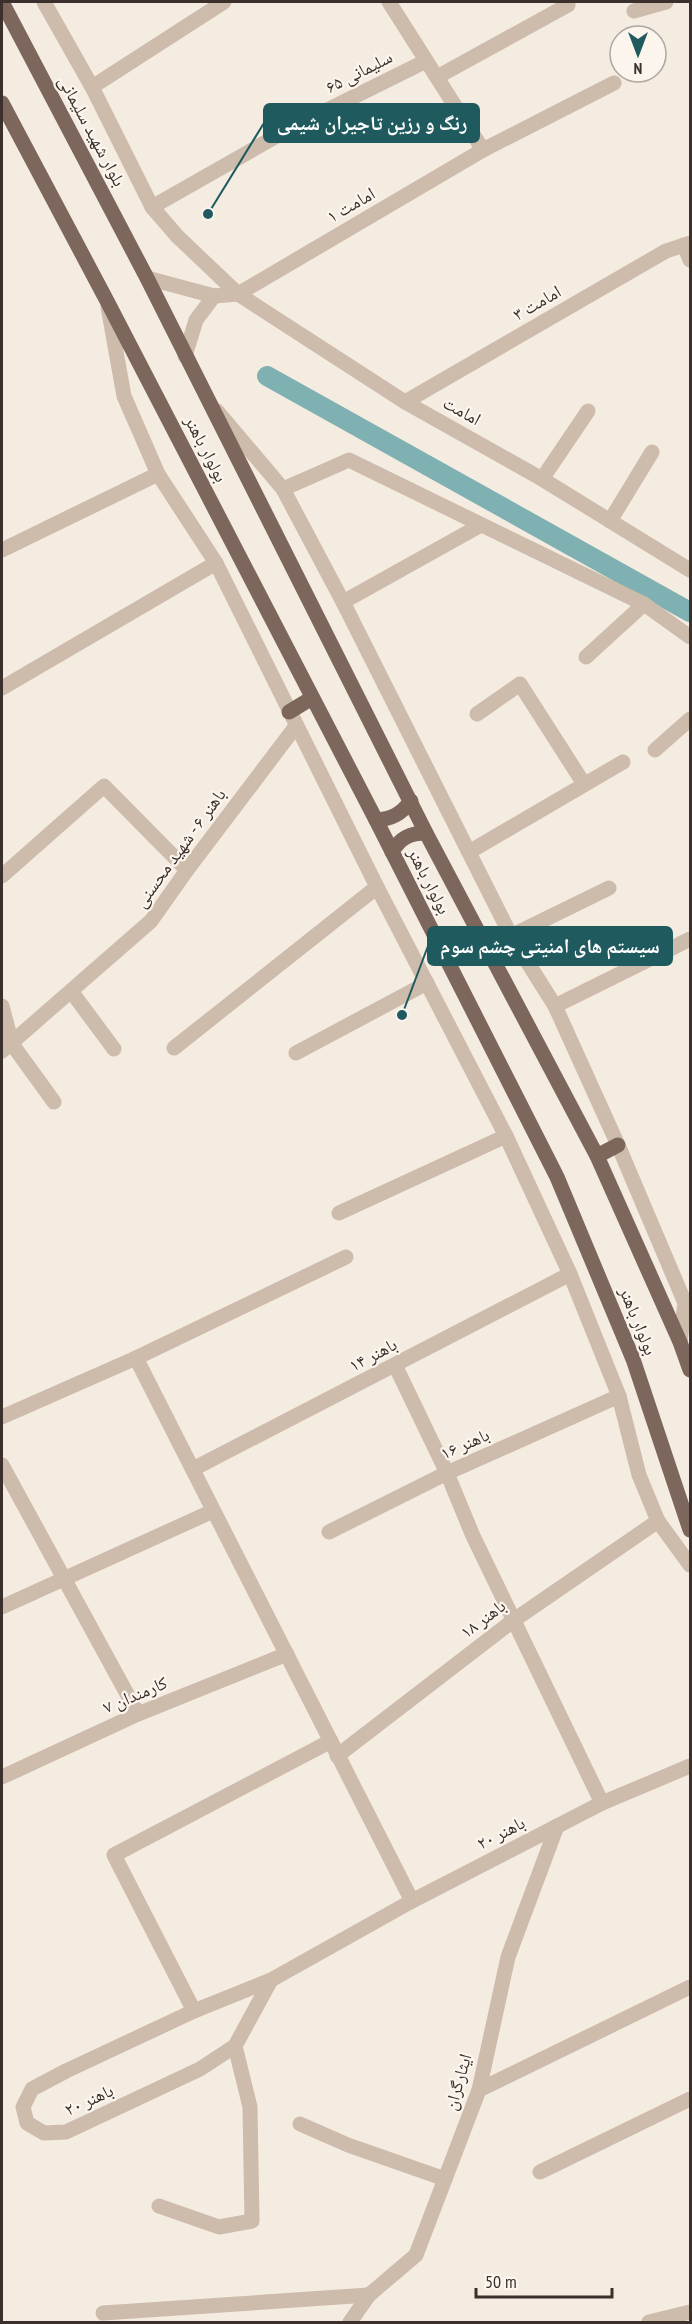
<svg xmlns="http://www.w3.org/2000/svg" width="692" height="2324" viewBox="0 0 692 2324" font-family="'PT Sans Narrow','Noto Naskh Arabic',sans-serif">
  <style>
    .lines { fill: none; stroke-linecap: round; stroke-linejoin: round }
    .canal { stroke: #7fb0b2; stroke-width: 20 }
    .minor { stroke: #cdbbac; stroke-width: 15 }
    .major { stroke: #7d675c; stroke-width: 15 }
    .labels { text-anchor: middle; stroke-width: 4.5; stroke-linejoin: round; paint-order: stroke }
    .street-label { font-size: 18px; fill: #3b302b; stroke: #fbf5ee }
    .leader { fill: none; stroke: #1f5a5e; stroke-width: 2 }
    .callout-dot { fill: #1f5a5e; stroke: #fbf5ee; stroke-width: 2 }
    .callout { fill: #1f5a5e; stroke: #1f5a5e; stroke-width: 2 }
    .callout-label { font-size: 20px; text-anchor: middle; font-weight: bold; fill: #fff }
  </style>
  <rect width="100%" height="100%" fill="#f4ebe1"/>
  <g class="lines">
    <!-- canal -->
    <path class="canal" d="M267 376 690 612"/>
    <!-- minor -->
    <g class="minor">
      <path d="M44 2 92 87 152 207 177 236 238 294 483 150 614 83"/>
      <path d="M389 2 483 150"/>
      <path d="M634 11 666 2"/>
      <path d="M437 77 568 5"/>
      <path d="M92 87 224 2"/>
      <path d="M152 207 289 129 426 61"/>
      <path d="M684 245 690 260"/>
      <path d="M147 278 214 296 196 320 185 356"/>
      <path d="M214 296 238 294 405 402 542 479 690 570"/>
      <path d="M108 307 124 396 158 474 216 563 377 887 506 1136 570 1274 619 1396 639 1475 658 1521 690 1565"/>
      <path d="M405 402 666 251 690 243"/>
      <path d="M217 411 283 489 343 602 511 936 555 1006 618 1145 685 1303 680 1342"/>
      <path d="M542 479 588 411"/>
      <path d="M283 489 349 460 644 604 690 637"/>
      <path d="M610 521 652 452"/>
      <path d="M2 550 158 474"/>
      <path d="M343 602 481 525"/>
      <path d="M586 657 644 604"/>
      <path d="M2 688 216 563"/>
      <path d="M477 714 520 684 584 784"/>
      <path d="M655 750 690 719"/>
      <path d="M469 852 623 762"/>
      <path d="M2 876 104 786 187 870"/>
      <path d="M511 936 609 888"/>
      <path d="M71 991 114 1049"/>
      <path d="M2 1006 12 1044 54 1102"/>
      <path d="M555 1006 690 939"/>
      <path d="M174 1048 377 887"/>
      <path d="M2 1051 151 921 187 870 296 726"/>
      <path d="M296 1053 427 983"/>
      <path d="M339 1213 506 1136"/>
      <path d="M136 1358 412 1901"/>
      <path d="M395 1365 447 1473 473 1536 602 1803"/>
      <path d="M2 1417 136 1358 346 1257"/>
      <path d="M2 1465 138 1714"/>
      <path d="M193 1469 570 1274"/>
      <path d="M329 1532 447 1473 619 1396"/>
      <path d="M2 1607 213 1511"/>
      <path d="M337 1756 514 1620 658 1521"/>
      <path d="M2 1777 138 1714 287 1654"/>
      <path d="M271 1980 235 2046 200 2069 66 2132 44 2133 27 2123 23 2107 32 2089 66 2071 194 2011 271 1980 412 1901 602 1803 690 1766"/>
      <path d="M194 2011 114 1855 331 1741"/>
      <path d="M479 2090 690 1987"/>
      <path d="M300 2124 348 2145 445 2179"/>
      <path d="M540 2172 690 2099"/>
      <path d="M159 2206 219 2227 252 2221 250 2107 235 2046"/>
      <path d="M103 2313 369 2295"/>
      <path d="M350 2322 369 2295 416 2255 479 2090 508 1957 557 1826"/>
      <path d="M649 2322 690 2312"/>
    </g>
    <!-- major -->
    <g class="major">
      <path d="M2 2 147 278 426 833 597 1156 680 1342 690 1370"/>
      <path d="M2 103 107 301 376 820 557 1177 633 1359 690 1530"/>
      <path d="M289 712 312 698"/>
      <path d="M376 820C392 819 401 814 411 801"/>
      <path d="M392 852C400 838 410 833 426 833"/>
      <path d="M597 1156 618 1145"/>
    </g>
  </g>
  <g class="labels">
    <!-- street labels -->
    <g class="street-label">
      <text transform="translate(359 72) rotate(-27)" y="6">سلیمانی ۶۵</text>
      <text transform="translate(92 131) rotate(62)" y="6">بلوار شهید سلیمانی</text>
      <text transform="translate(351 205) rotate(-30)" y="6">امامت ۱</text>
      <text transform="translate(537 303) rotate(-30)" y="6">امامت ۳</text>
      <text transform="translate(462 411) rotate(29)" y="6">امامت</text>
      <text transform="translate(206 449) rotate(63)" y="6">بولوار باهنر</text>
      <text transform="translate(180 848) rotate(-54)" y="6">باهنر ۶ - شهید محسنی</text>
      <text transform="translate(429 881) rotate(63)" y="6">بولوار باهنر</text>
      <text transform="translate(638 1321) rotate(68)" y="6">بولوار باهنر</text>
      <text transform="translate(373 1355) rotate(-28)" y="6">باهنر ۱۴</text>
      <text transform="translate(465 1444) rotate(-24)" y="6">باهنر ۱۶</text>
      <text transform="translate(483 1619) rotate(-37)" y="6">باهنر ۱۸</text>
      <text transform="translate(135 1695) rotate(-23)" y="6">کارمندان ۷</text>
      <text transform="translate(501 1833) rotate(-27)" y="6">باهنر ۲۰</text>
      <text transform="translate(458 2082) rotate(-74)" y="6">ایثارگران</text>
      <text transform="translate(89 2100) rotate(-25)" y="6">باهنر ۲۰</text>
    </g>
  </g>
  <!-- callouts -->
  <path class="leader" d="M208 214L264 123M402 1015L428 946"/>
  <g class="callout-dot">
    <circle cx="208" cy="214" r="6"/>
    <circle cx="402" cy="1015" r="6"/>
  </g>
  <g class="callout">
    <rect x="264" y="104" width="215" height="38" rx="6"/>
    <rect x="428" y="927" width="244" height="38" rx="6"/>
  </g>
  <g class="callout-label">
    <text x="372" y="130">رنگ و رزین تاجیران شیمی</text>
    <text x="550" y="953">سیستم های امنیتی چشم سوم</text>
  </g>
  <!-- border -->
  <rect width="692" height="2324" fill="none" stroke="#3b302b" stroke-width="6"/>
  <!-- north arrow -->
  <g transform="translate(638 54) rotate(180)"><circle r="28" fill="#fbf5ee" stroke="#aea6a0" stroke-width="1.5"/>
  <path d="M0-4.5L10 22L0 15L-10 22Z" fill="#1f5a5e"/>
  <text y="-9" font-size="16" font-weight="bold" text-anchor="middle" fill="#3b302b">N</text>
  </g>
  <!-- scale -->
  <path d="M476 2288v9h136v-9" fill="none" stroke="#3b302b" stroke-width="3"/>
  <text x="485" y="2288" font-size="18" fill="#3b302b" stroke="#fbf5ee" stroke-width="4.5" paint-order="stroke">50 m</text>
</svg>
